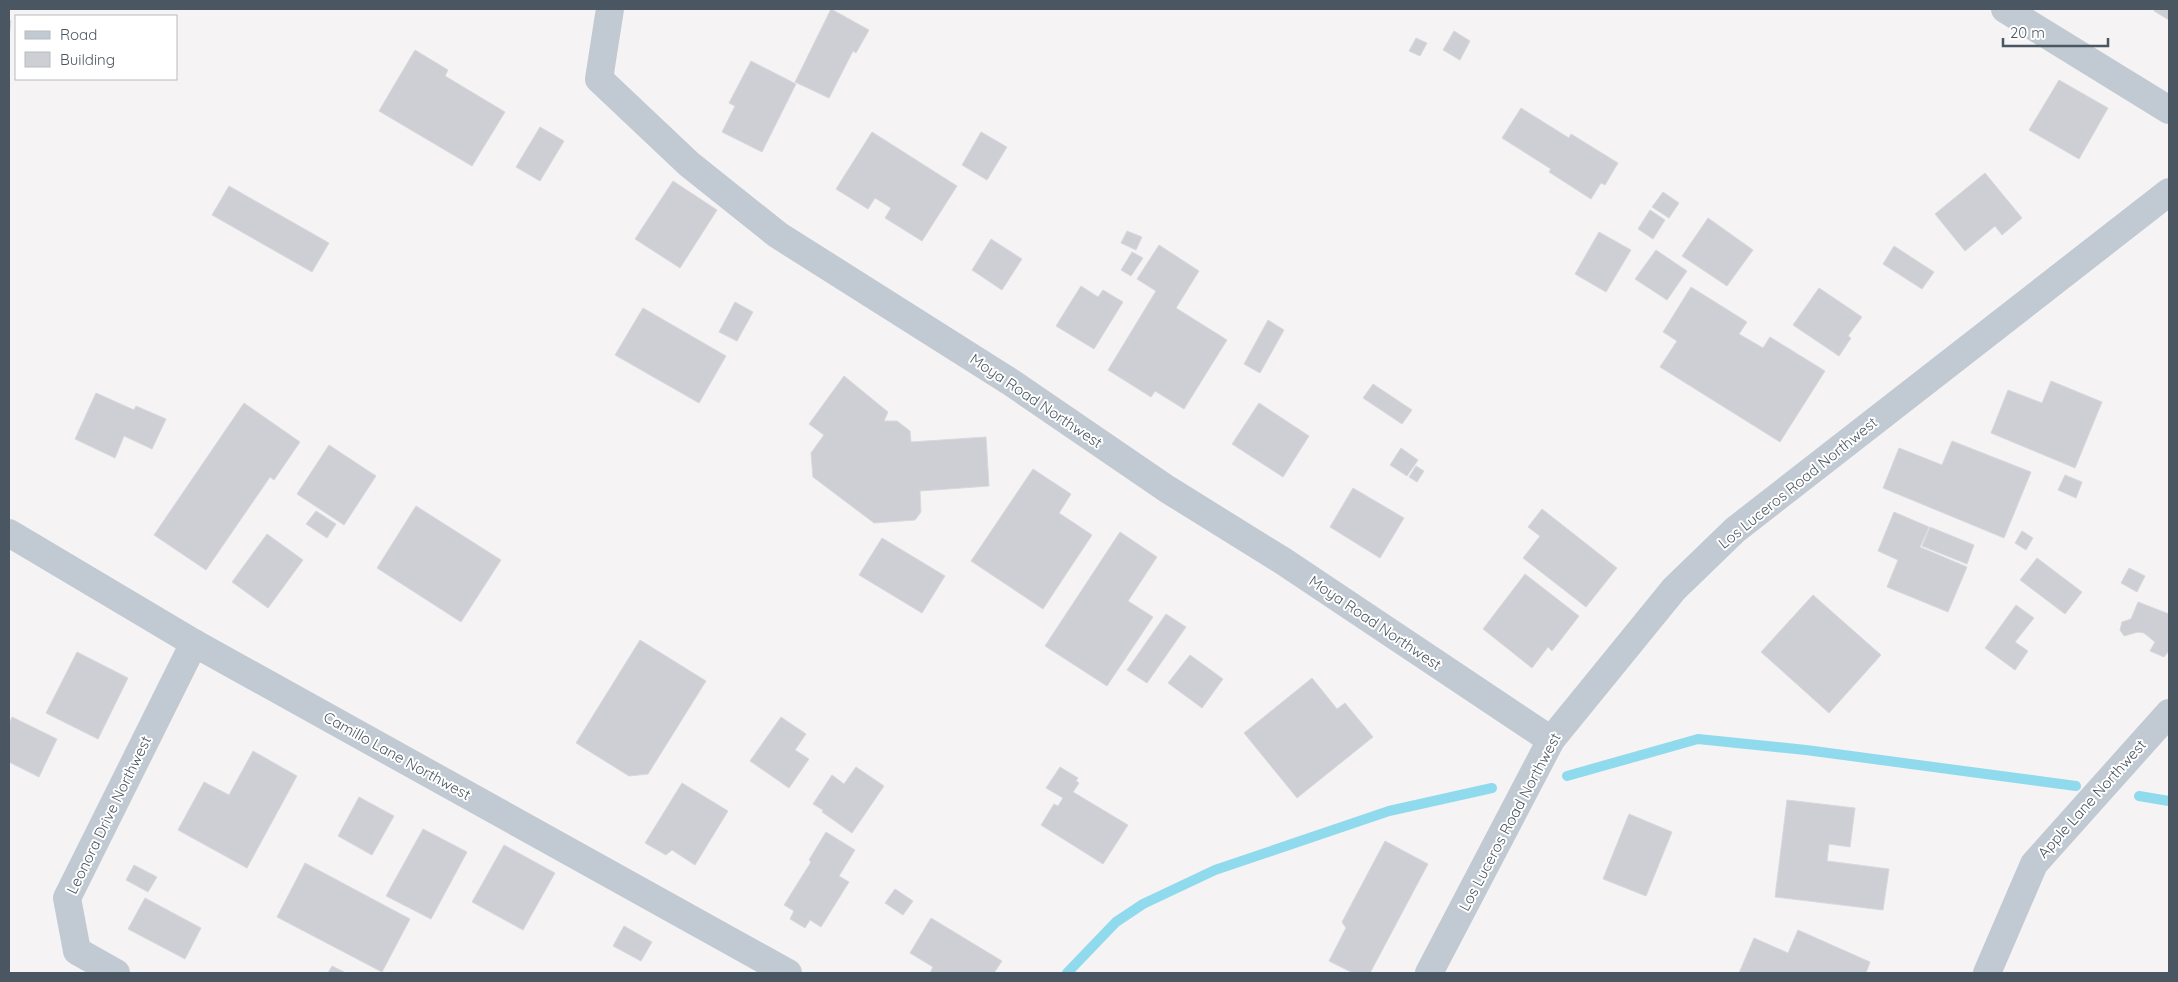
<svg xmlns="http://www.w3.org/2000/svg" width="2178" height="982" viewBox="0 0 2178 982" font-family="Quicksand,sans-serif">
  <style>
    .lines { fill: none; stroke-linecap: round; stroke-linejoin: round }
    .stream { stroke: #90daee; stroke-width: 10 }
    .building { fill: #cdcfd5; stroke: #d7d9de }
    .minor { stroke: #c1cad2; stroke-width: 28 }
    .labels { text-anchor: middle; stroke-width: 4; stroke-linejoin: round; paint-order: stroke }
    .street-label { font-size: 15px; fill: #4a5661; stroke: #fff }
  </style>
  <rect width="100%" height="100%" fill="#f5f3f3"/>
  <g class="lines">
    <!-- stream -->
    <g class="stream">
      <path d="M1567 776 1698 739 1806 750 2076 786"/>
      <path d="M2139 796 2169 801"/>
      <path d="M1067 973 1116 922 1143 904 1215 870 1389 811 1492 788"/>
    </g>
  </g>
  <!-- building -->
  <g class="building">
    <path d="M831 9 869 30 856 53 853 51 829 98 795 82Z"/>
    <path d="M2155 9H2169V20L2154 11Z"/>
    <path d="M9 20 11 21 9 37Z"/>
    <path d="M1454 31 1470 41 1460 60 1443 50Z"/>
    <path d="M1416 38 1427 43 1420 56 1409 51Z"/>
    <path d="M415 50 448 70 445 76 505 112 472 166 379 111Z"/>
    <path d="M751 61 796 84 762 152 722 132 735 106 729 103Z"/>
    <path d="M2059 80 2108 108 2079 159 2029 130Z"/>
    <path d="M1521 108 1569 138 1571 134 1618 163 1605 185 1601 183 1591 199 1549 172 1551 169 1502 138Z"/>
    <path d="M540 127 564 141 540 181 516 167Z"/>
    <path d="M872 132 957 186 922 241 885 218 891 208 875 198 868 209 836 189Z"/>
    <path d="M981 132 1007 147 987 180 962 165Z"/>
    <path d="M1985 173 2022 218 2002 235 1995 226 1965 251 1935 214Z"/>
    <path d="M673 181 717 210 680 268 635 239Z"/>
    <path d="M229 186 329 243 312 272 212 215Z"/>
    <path d="M1663 192 1679 203 1669 218 1652 207Z"/>
    <path d="M1650 210 1665 220 1653 239 1638 229Z"/>
    <path d="M1708 218 1753 250 1727 286 1682 256Z"/>
    <path d="M1127 231 1142 237 1136 250 1121 243Z"/>
    <path d="M1599 232 1631 250 1606 292 1575 274Z"/>
    <path d="M991 239 1022 259 1002 290 972 270Z"/>
    <path d="M1159 245 1199 271 1176 308 1227 340 1184 409 1155 391 1151 397 1108 370 1156 291 1137 279Z"/>
    <path d="M1894 246 1934 272 1922 289 1883 264Z"/>
    <path d="M1656 250 1687 271 1667 300 1635 279Z"/>
    <path d="M1132 252 1143 258 1131 276 1121 270Z"/>
    <path d="M1081 286 1098 297 1103 290 1123 302 1094 349 1056 326Z"/>
    <path d="M1691 287 1747 322 1739 334 1763 348 1770 337 1825 371 1780 442 1660 367 1677 341 1663 332Z"/>
    <path d="M1819 288 1862 317 1848 336 1851 338 1839 356 1793 325Z"/>
    <path d="M735 302 753 312 737 341 719 332Z"/>
    <path d="M643 308 726 356 699 403 615 355Z"/>
    <path d="M1268 320 1284 330 1260 373 1244 364Z"/>
    <path d="M844 376 888 412 884 421H897L910 431 911 442 986 437 989 486 920 491 921 512 915 520 874 523 813 477 811 453 824 435 809 424Z"/>
    <path d="M2051 381 2102 402 2075 468 1991 433 2008 390 2042 403Z"/>
    <path d="M1373 384 1412 410 1402 424 1363 398Z"/>
    <path d="M96 393 134 410 136 406 166 419 152 449 124 436 115 458 75 439Z"/>
    <path d="M244 403 300 442 274 480 270 477 206 570 154 535Z"/>
    <path d="M1259 403 1309 436 1283 477 1232 444Z"/>
    <path d="M1952 441 2031 472 2004 538 1883 488 1899 448 1942 465Z"/>
    <path d="M329 445 376 476 344 525 297 494Z"/>
    <path d="M1401 448 1418 460 1407 476 1390 465Z"/>
    <path d="M1416 466 1424 471 1417 482 1409 477Z"/>
    <path d="M1033 469 1071 494 1059 513 1092 535 1043 609 971 561Z"/>
    <path d="M2065 475 2082 482 2076 498 2058 490Z"/>
    <path d="M1353 488 1404 518 1380 558 1330 527Z"/>
    <path d="M416 506 501 560 461 622 377 568Z"/>
    <path d="M1542 509 1617 568 1586 607 1523 558 1540 536 1528 527Z"/>
    <path d="M316 511 336 524 327 538 306 524Z"/>
    <path d="M1894 512 1929 527 1920 547 1967 567 1948 612 1887 587 1898 560 1878 551Z"/>
    <path d="M1930 527 1974 545 1967 564 1922 546Z"/>
    <path d="M2022 531 2033 538 2026 550 2015 543Z"/>
    <path d="M1120 532 1157 557 1128 601 1153 617 1107 686 1045 646Z"/>
    <path d="M267 534 303 560 268 608 232 582Z"/>
    <path d="M882 538 945 576 922 613 859 575Z"/>
    <path d="M2037 558 2082 592 2065 614 2020 580Z"/>
    <path d="M2129 568 2145 576 2137 592 2121 583Z"/>
    <path d="M1525 574 1579 616 1552 651 1548 647 1532 668 1483 629Z"/>
    <path d="M1813 595 1881 655 1829 713 1761 652Z"/>
    <path d="M2138 602 2169 614V651L2164 657 2150 651 2155 642 2144 633 2138 632 2124 636 2120 630 2122 622 2131 619Z"/>
    <path d="M2016 605 2034 618 2015 642 2028 651 2015 670 1985 648Z"/>
    <path d="M1166 614 1186 627 1147 683 1127 670Z"/>
    <path d="M640 640 706 681 648 774 629 776 576 743Z"/>
    <path d="M77 652 128 678 98 739 46 713Z"/>
    <path d="M1190 655 1223 679 1202 708 1168 683Z"/>
    <path d="M1312 678 1337 709 1345 703 1373 737 1297 798 1244 733Z"/>
    <path d="M12 717 57 739 39 777 9 762V724Z"/>
    <path d="M781 717 806 734 795 750 809 759 789 788 750 761Z"/>
    <path d="M253 751 297 776 247 868 178 830 204 782 229 795Z"/>
    <path d="M856 767 884 786 852 833 822 812 823 810 813 804 832 775 844 784Z"/>
    <path d="M1060 767 1078 778 1076 781 1079 783 1073 792 1128 825 1103 864 1041 825 1054 804 1058 806 1063 798 1046 788Z"/>
    <path d="M682 783 728 811 695 865 672 850 666 855 645 843Z"/>
    <path d="M359 797 394 816 372 855 338 836Z"/>
    <path d="M1787 800 1855 808 1850 847 1829 844 1827 861 1889 869 1883 910 1775 897Z"/>
    <path d="M1629 814 1672 832 1646 896 1603 879Z"/>
    <path d="M423 829 467 852 431 919 386 896Z"/>
    <path d="M826 832 855 850 839 876 849 882 821 927 810 920 805 928 790 919 794 911 784 905 811 862 809 860Z"/>
    <path d="M1385 841 1428 864 1370 973H1353L1329 961 1346 928 1342 922Z"/>
    <path d="M504 845 555 873 523 930 472 902Z"/>
    <path d="M305 863 410 919 382 972 277 917Z"/>
    <path d="M134 865 157 877 148 892 126 880Z"/>
    <path d="M895 889 913 901 903 915 885 903Z"/>
    <path d="M145 898 201 928 185 959 128 929Z"/>
    <path d="M931 918 1002 961 994 973H930L933 967 910 953Z"/>
    <path d="M624 926 652 942 641 961 613 946Z"/>
    <path d="M1798 930 1870 962 1866 973H1739L1754 938 1788 953Z"/>
    <path d="M332 966 346 973H328Z"/>
  </g>
  <g class="lines">
    <!-- minor -->
    <g class="minor">
      <path d="M610 9 599 79 689 164 778 235 1012 383 1167 489 1283 561 1551 740"/>
      <path d="M2005 9 2169 110"/>
      <path d="M9 533 194 643 788 973"/>
      <path d="M116 973 77 951 67 898 194 643"/>
      <path d="M1429 973 1551 740 1674 589 1735 530 2169 192"/>
      <path d="M1987 973 2034 864 2169 713"/>
    </g>
  </g>
  <g class="labels">
    <!-- street labels -->
    <g class="street-label">
      <text transform="translate(1036 401) rotate(34)" y="5">Moya Road Northwest</text>
      <text transform="translate(1798 483) rotate(-39)" y="5">Los Luceros Road Northwest</text>
      <text transform="translate(1375 623) rotate(34)" y="5">Moya Road Northwest</text>
      <text transform="translate(397 756) rotate(29)" y="5">Camillo Lane Northwest</text>
      <text transform="translate(2092 799) rotate(-48)" y="5">Apple Lane Northwest</text>
      <text transform="translate(109 815) rotate(-64)" y="5">Leonora Drive Northwest</text>
      <text transform="translate(1510 822) rotate(-62)" y="5">Los Luceros Road Northwest</text>
    </g>
  </g>
  <!-- border -->
  <rect width="2178" height="982" fill="none" stroke="#4a5661" stroke-width="20"/>
  <!-- legend -->
  <rect x="15" y="15" width="162" height="65" fill="#ffffff" stroke="#b7bbc0"/>
  <rect x="25" y="31" width="25" height="8" fill="#c1cad2" stroke="#b7bbc0"/>
  <text x="60" y="40" font-size="15" fill="#4a5661">Road</text>
  <rect x="25" y="52" width="25" height="15" fill="#cdcfd5" stroke="#b7bbc0"/>
  <text x="60" y="65" font-size="15" fill="#4a5661">Building</text>
  <!-- scale -->
  <path d="M2003 38v8h105v-8" fill="none" stroke="#4a5661" stroke-width="2.5"/>
  <text x="2010" y="38" font-size="15" fill="#4a5661" stroke="#ffffff" stroke-width="4" paint-order="stroke">20 m</text>
</svg>
